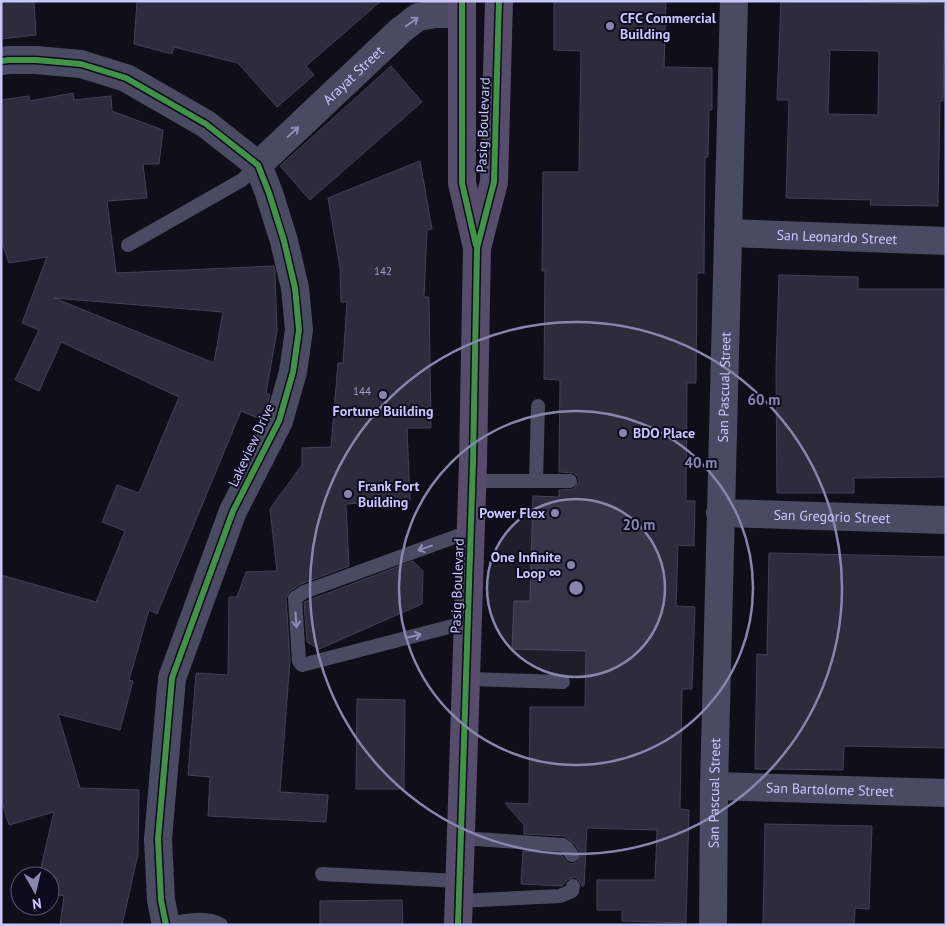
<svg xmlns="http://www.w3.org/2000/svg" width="947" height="926" viewBox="0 0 947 926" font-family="'PT Sans',sans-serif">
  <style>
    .building { fill: #2d2b3c; stroke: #434058; fill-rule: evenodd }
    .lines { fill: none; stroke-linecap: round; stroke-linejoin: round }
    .lane { stroke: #4a4a62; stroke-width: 14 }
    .street { stroke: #4a4a62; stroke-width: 28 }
    .primary { stroke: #574c6c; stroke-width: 28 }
    .cycleway-casing { stroke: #0d0b1d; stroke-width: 9 }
    .cycleway { stroke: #419447; stroke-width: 6 }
    .oneway { stroke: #908eb8 }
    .ring { fill: none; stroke: #8986ae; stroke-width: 2.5 }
    .poi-dot { fill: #8986ae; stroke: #0d0b1d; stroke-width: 2 }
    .labels { text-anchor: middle; stroke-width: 4; stroke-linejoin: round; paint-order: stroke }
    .number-label { font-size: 11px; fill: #a39fce }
    .poi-label { font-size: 14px; font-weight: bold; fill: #cac6ff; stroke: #0d0b1d; text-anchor: start }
    .street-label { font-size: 14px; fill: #cac6ff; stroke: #0d0b1d }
    .centre { fill: #8986ae; stroke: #0d0b1d; stroke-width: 2.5 }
    .ring-label { font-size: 15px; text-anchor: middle; font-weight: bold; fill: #8986ae; stroke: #0d0b1d; stroke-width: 4; stroke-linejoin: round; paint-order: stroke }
  </style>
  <rect width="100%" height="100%" fill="#100f19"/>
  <!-- building -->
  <g class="building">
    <path d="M1 1H34L36 35 1 39Z"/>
    <path d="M137 1H381L306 66 314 75 277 107 238 63 174 47 172 54 134 44Z"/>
    <path d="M554 1H666L664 67 712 68V110L709 109 708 157H705L704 273H697L696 383H687L686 501H695L694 546 678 545 676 606 695 607 692 689H682L680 809 689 810 686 923 622 921V910H597V880H655L657 830 587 828 584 886H582L579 880 574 877 567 880 562 886 521 884 523 851 560 854 568 863 572 864 577 862 581 854 574 843 564 836 524 834V825L505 803 529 804 530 707H585L586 651 512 649 514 601H530L533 496 559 497V490L574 489 579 481 578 477 574 473 559 472 560 380 544 379 545 271H542L543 172H579L581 51 554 50Z"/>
    <path d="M781 1H869V3L945 4 943 101H940L938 206 870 205 871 200 786 198 789 100H777ZM830 50 879 51 878 115 828 114Z"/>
    <path d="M391 66 422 102 310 200 280 166Z"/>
    <path d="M73 93 74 100 111 96 112 111 163 130 159 164H143L147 198 107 201 116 273 274 266 275 272 277 331 266 393 270 395 264 415 262 420 241 411 157 614 149 610 129 680 133 681 120 730 58 714 80 788 139 790 138 854 122 925H60L64 896 50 893V876H39L54 812 9 825 1 799V575L96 602 125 531 102 522 117 485 139 493 179 397 61 342 39 391 15 380 39 330 22 323 47 257 9 263 1 239V100L29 96 30 101ZM54 298 223 312 214 363Z"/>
    <path d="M420 161 432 229 427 230 424 297H429L431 428H407L410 500 346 504 349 566 301 584 290 591 286 598 290 660 280 792 328 795 326 822 208 816 210 777 188 775 196 673 228 675 229 597H237L246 572 277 571 270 509 302 465V448L331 447 338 363H343L347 302H341L340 268 328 198Z"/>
    <path d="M779 275 858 277V289H946V477L854 478V493H777L776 368Z"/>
    <path d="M769 553 946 557V748L844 746 843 770 755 769 757 654 767 655Z"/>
    <path d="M413 561 423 571 422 604 319 649 307 642 304 602Z"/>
    <path d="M357 699 405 700 404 789H356Z"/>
    <path d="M765 824 872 826 869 909 855 908 854 925H763Z"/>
    <path d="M402 900 403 925H320V901Z"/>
  </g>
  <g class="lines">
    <!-- lane -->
    <g class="lane">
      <path d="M128 245 242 180 258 165"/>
      <path d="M473 481H570"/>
      <path d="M536 481 538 406"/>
      <path d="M468 622 302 665 299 661 295 598 304 592 471 531"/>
      <path d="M466 679 563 682"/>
      <path d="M461 838 563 845 567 848 572 855"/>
      <path d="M322 874 459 881"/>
      <path d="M458 901 560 896 572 891 573 886"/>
      <path d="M166 924C183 922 205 915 221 925"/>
    </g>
    <!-- street -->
    <g class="street">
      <path d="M1 61 9 60H36L81 64 126 78 206 124 258 165 269 193 284 241 295 288 299 330 293 372 279 421 233 511 172 678 158 839 161 900 166 925"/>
      <path id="s1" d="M258 165 401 30 418 17 435 14H462"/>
      <path id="s2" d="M728 233 946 241"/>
      <path id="s3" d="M720 513 946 520"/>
      <path id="s4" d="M714 786 946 793"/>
      <path id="s5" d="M713 925 714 786 734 1"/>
    </g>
    <!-- primary -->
    <g class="primary">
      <path d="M462 1V183L476 243"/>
      <path d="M458 925 473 462 477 248 494 182 499 1"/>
    </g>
    <defs>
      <g id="cycleway">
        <path d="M462 1V183L476 245"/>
        <path d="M1 61 9 60H36L81 64 126 78 206 124 258 165 269 193 284 241 295 288 299 330 293 372 279 421 233 511 172 678 158 839 161 900 166 925"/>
        <path d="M458 925 473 462 477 248 494 182 499 1"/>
      </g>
    </defs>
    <!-- cycleway casing -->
    <use href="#cycleway" class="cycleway-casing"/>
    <!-- cycleway -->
    <use href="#cycleway" class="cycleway"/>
  </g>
  <!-- one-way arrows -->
  <defs><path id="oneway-shaft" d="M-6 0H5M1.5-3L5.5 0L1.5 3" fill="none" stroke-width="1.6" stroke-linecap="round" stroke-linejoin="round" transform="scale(1.25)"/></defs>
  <g class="oneway">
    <use href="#oneway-shaft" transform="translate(412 22) rotate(-35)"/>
    <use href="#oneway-shaft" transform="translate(293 132) rotate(-43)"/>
    <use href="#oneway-shaft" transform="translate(425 548) rotate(160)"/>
    <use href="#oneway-shaft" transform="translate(296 620) rotate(86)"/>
    <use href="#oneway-shaft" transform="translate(414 636) rotate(-14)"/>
  </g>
  <!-- distance rings -->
  <circle cx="576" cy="588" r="89" fill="#8986ae" fill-opacity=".12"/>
  <g class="ring">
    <circle cx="576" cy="588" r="89"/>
    <circle cx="576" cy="588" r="177"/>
    <circle cx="576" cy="588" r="266"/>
  </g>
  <!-- markers -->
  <g class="poi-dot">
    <circle cx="610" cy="26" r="5"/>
    <circle cx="383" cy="395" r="5"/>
    <circle cx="623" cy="433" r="5"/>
    <circle cx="348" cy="494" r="5"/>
    <circle cx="555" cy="513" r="5"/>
    <circle cx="571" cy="565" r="5"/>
  </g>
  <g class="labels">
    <!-- number labels -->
    <g class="number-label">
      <text x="383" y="275">142</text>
      <text x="362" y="395">144</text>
    </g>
    <!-- poi labels -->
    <g class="poi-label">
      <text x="620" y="23">CFC Commercial<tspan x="620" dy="16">Building</tspan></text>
      <text x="383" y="416" text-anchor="middle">Fortune Building</text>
      <text x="633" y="438">BDO Place</text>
      <text x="358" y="491">Frank Fort<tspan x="358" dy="16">Building</tspan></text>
      <text x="545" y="518" text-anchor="end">Power Flex</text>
      <text x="561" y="562" text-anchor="end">One Infinite<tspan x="561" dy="16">Loop ∞</tspan></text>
    </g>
    <!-- street labels -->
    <g class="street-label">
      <text dy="5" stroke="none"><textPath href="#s1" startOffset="131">Arayat Street</textPath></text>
      <text transform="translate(483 125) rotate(-88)" y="5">Pasig Boulevard</text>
      <text dy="5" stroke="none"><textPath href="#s2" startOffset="109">San Leonardo Street</textPath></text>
      <text dy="5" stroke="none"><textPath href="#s5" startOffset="538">San Pascual Street</textPath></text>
      <text transform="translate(251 445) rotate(-65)" y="5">Lakeview Drive</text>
      <text dy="5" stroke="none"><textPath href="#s3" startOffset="112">San Gregorio Street</textPath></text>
      <text transform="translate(457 586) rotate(-88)" y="5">Pasig Boulevard</text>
      <text dy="5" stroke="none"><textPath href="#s4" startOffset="116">San Bartolome Street</textPath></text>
      <text dy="5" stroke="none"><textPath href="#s5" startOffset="132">San Pascual Street</textPath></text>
    </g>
  </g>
  <circle cx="576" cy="588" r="8" class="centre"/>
  <g class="ring-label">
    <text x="764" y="405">60 m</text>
    <text x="701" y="468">40 m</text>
    <text x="639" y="530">20 m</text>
  </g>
  <!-- border -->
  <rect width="947" height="926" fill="none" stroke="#cac6ff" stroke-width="5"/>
  <!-- north arrow -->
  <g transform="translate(35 891) rotate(172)"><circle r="24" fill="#0d0b1d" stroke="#595677"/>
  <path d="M0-4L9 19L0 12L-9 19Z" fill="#8986ae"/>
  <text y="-8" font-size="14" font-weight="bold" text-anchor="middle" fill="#cac6ff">N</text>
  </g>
</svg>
